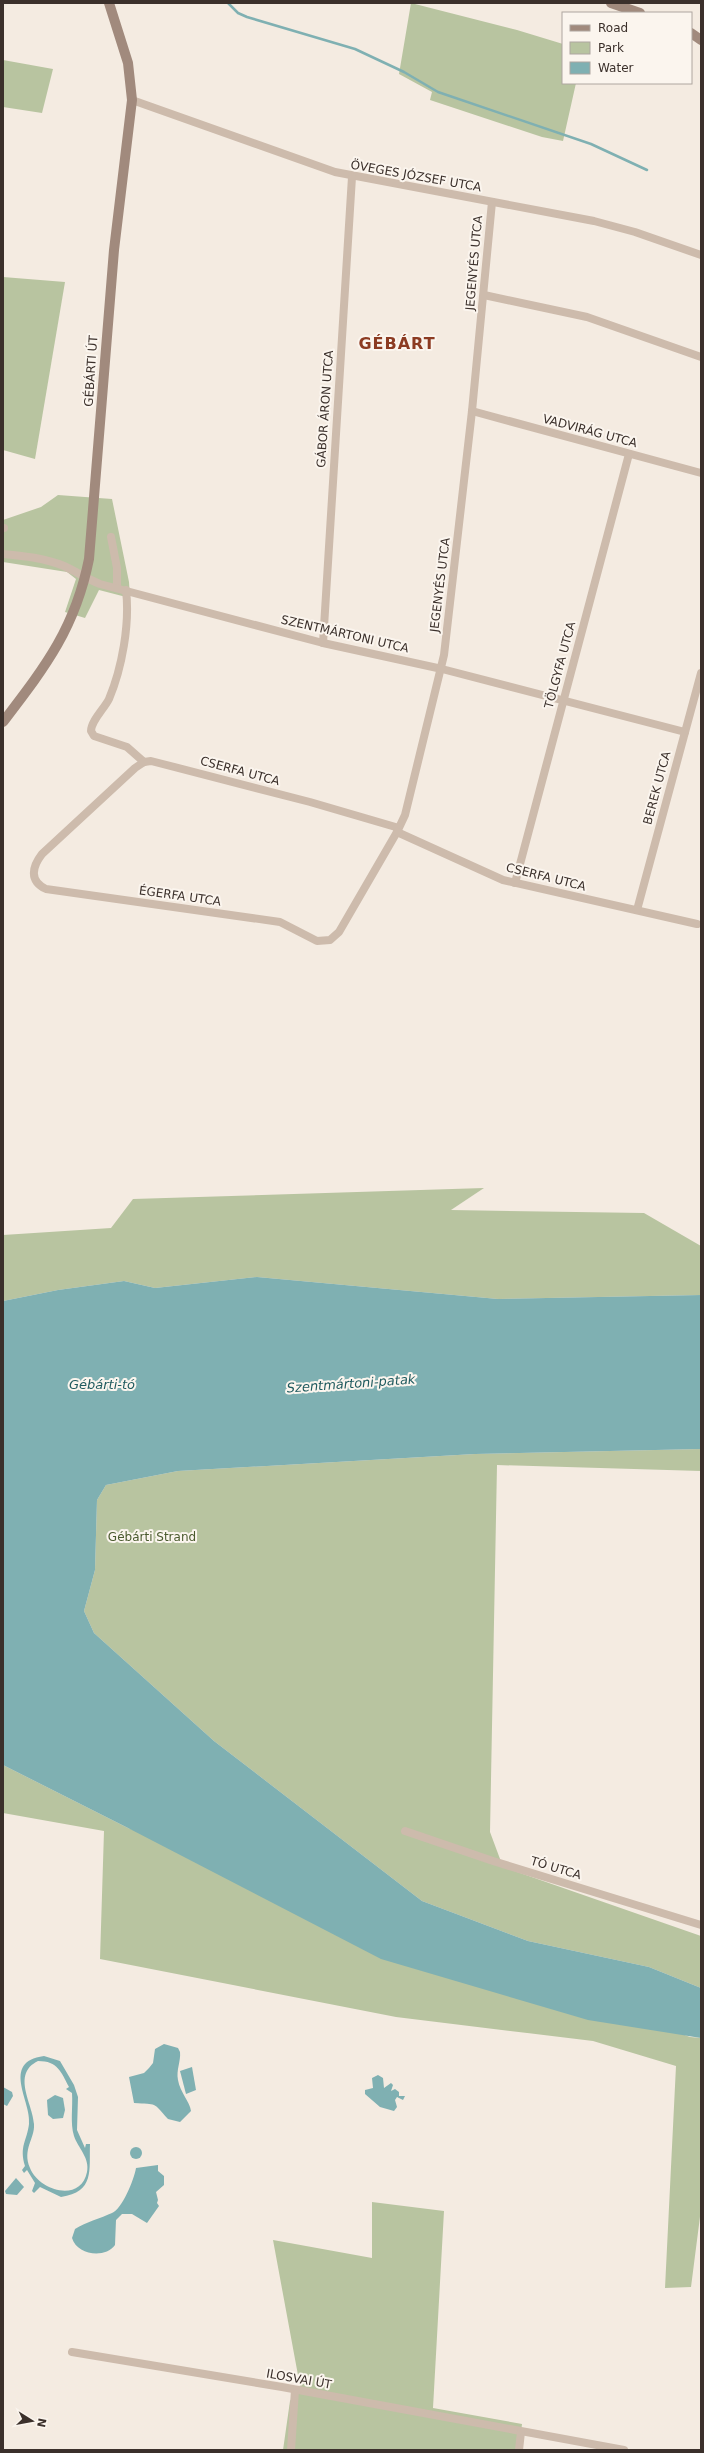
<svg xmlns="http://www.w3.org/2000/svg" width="704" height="2453" viewBox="0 0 704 2453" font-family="'DejaVu Sans',sans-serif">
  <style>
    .green { fill: #b8c4a0 }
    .water { fill: #7fb0b2; fill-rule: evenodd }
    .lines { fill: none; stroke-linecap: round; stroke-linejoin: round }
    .stream { stroke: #7fb0b2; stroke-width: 2.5 }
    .street { stroke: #cdbbac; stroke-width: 8 }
    .secondary { stroke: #a18a7d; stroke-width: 10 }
    .labels { text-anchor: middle; stroke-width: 4; stroke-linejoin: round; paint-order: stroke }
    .street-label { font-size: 12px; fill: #3b302b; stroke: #fbf5ee }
    .park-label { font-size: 12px; fill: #4a5a2e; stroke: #fbf5ee }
    .water-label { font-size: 13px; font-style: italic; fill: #1f5a5e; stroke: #fbf5ee }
    .district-label { font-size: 16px; font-weight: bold; letter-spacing: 1px; fill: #8c3b22; stroke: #fbf5ee }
  </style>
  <rect width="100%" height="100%" fill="#f4ebe1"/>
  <!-- green -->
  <g class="green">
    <path d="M411 3 517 30 563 44V83H576L563 141 542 137 430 100 432 92 399 74Z"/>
    <path d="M3 60 53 69 42 113 3 107Z"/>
    <path d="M3 277 65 282 35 459 3 450Z"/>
    <path d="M58 495 112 499 129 582 130 598 99 590 85 618 65 612 76 579 67 572 3 562V520L41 507Z"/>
    <path d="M484 1188 451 1210 644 1213 701 1246V1295L498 1299 257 1277 155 1288 124 1281 58 1290 3 1301V1235L111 1228 133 1199Z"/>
    <path d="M701 1449V1471L497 1465 490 1832 503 1867 701 1936V1988L649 1967 528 1941 422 1901 214 1741 94 1633 84 1611 95 1570 97 1500 106 1485 178 1471 475 1454Z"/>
    <path d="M3 1765 128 1828 690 2037 701 2038V2209L691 2287 665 2288 676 2066 593 2041 396 2017 100 1959 104 1831 3 1813Z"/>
    <path d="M372 2202 444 2211 433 2408 522 2424 519 2450H283L290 2401 300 2386 273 2240 372 2258Z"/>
  </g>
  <!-- water -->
  <g class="water">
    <path d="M257 1277 498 1299 701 1295V1449L475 1454 178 1471 106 1485 97 1500 95 1570 84 1611 94 1633 214 1741 422 1901 528 1941 649 1967 701 1988V2038L588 2020 381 1959 128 1828 3 1765V1301L58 1290 124 1281 155 1288Z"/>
    <path d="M164 2044 178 2048 180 2052C181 2061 176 2070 178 2080 180 2092 190 2102 191 2111L180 2122 168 2119C152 2101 158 2105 134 2103L129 2077 144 2073 149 2068 153 2063 155 2049Z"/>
    <path d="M44 2056 60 2061 74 2085 78 2097 77 2130 85 2148 86 2144H90C89 2170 95 2192 61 2197L40 2187 34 2193 32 2191 35 2183 27 2170 24 2173 22 2170 25 2166C19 2146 27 2141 29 2124 32 2102 0 2062 44 2056ZM38 2061C58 2061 61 2072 69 2087L66 2089 72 2093C73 2107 70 2123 74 2136 78 2148 90 2158 87 2172 81 2203 39 2191 30 2168 22 2149 35 2139 34 2124 33 2104 11 2074 38 2061Z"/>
    <path d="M192 2067 196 2090 186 2094 180 2071Z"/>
    <path d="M378 2075 383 2078 384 2088 391 2083 393 2085 391 2091 395 2089 399 2092V2096H405L403 2100 397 2097 395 2100 397 2107 394 2111 380 2107 365 2094V2090L373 2088 372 2078Z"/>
    <path d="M3 2087 12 2092 13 2096 7 2106 3 2104Z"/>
    <path d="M55 2095 63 2098 65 2110 63 2118 53 2119 48 2115 47 2100Z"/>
    <circle cx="136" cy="2153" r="6"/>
    <path d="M158 2165V2171L164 2176V2185L156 2192 158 2200 157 2203 159 2206 147 2223 132 2214H122L116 2220 115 2245C105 2259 77 2255 72 2238L75 2229C86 2222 101 2218 112 2213 122 2209 134 2180 136 2168Z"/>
    <path d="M16 2178 24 2187 17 2195 6 2194 5 2191Z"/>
  </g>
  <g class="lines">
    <!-- stream -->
    <path class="stream" d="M228 3 238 13 247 17 355 49 404 72 438 92 591 144 647 170"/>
    <!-- street -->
    <g class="street">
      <path d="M132 100 335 172 594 221 635 232 701 255"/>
      <path d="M484 295 587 317 701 357"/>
      <path d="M472 411 701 473"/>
      <path d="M3 528H4"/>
      <path d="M111 537 117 568V588"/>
      <path d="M3 554C24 556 45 558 64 566 77 572 87 579 100 584L323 643 442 669 685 732"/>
      <path d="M126 590C130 624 122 668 109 699 104 709 91 721 91 731L94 736 127 747 144 762"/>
      <path d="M323 643 352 177"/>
      <path d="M399 828 310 802 151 761 144 762 135 768 42 854C32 867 29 881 46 889L280 922 317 941 330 940 339 932 397 832 405 815 444 655 472 411 492 202"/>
      <path d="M397 832 503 880 697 924"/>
      <path d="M515 883 629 454"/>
      <path d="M637 910 701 673"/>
      <path d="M405 1831 493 1861 701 1925"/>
      <path d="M72 2352 282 2387 624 2450"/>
      <path d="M291 2450 295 2390"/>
      <path d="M519 2450 521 2432"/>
    </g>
    <!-- secondary -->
    <g class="secondary">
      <path d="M611 3 640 13"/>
      <path d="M691 33 701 40"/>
      <path d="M3 722C45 667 75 629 89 559L114 250 132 100 128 63 109 3"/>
    </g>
  </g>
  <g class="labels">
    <!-- street labels -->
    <g class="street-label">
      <text transform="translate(416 176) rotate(10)" y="4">ÖVEGES JÓZSEF UTCA</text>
      <text transform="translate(474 263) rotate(-85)" y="4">JEGENYÉS UTCA</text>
      <text transform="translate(91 371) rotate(-86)" y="4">GÉBÁRTI ÚT</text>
      <text transform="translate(325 409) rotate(-86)" y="4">GÁBOR ÁRON UTCA</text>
      <text transform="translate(590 431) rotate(15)" y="4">VADVIRÁG UTCA</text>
      <text transform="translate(440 585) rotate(-83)" y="4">JEGENYÉS UTCA</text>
      <text transform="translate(345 634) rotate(13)" y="4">SZENTMÁRTONI UTCA</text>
      <text transform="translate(560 665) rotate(-75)" y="4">TÖLGYFA UTCA</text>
      <text transform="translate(240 771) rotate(15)" y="4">CSERFA UTCA</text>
      <text transform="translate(657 788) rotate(-75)" y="4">BEREK UTCA</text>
      <text transform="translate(546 877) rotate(14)" y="4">CSERFA UTCA</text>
      <text transform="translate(180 896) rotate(8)" y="4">ÉGERFA UTCA</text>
      <text transform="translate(556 1868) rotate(17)" y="4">TÓ UTCA</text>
      <text transform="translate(299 2379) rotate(10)" y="4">ILOSVAI ÚT</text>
    </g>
    <!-- park labels -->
    <g class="park-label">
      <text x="152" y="1541">Gébárti Strand</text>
    </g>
    <!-- water labels -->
    <g class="water-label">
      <text transform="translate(351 1383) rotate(-4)" y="5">Szentmártoni-patak</text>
      <text x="102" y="1389">Gébárti-tó</text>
    </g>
    <!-- district labels -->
    <g class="district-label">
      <text x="397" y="349">GÉBÁRT</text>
    </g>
  </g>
  <!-- border -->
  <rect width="704" height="2453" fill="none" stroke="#3b302b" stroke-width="8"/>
  <!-- legend -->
  <rect x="562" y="12" width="130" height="72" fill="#fbf5ee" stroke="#aea6a0"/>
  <rect x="570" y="25" width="20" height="6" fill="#a18a7d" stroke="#aea6a0"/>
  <text x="598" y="32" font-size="12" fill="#3b302b">Road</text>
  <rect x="570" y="42" width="20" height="12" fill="#b8c4a0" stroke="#aea6a0"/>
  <text x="598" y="52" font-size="12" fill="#3b302b">Park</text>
  <rect x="570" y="62" width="20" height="12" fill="#7fb0b2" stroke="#aea6a0"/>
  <text x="598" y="72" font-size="12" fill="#3b302b">Water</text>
  <!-- north arrow -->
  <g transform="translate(32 2421) rotate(101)" stroke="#fbf5ee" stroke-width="3" paint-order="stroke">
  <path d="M0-3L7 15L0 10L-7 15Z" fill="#3b302b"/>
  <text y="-6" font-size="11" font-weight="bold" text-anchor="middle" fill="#3b302b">N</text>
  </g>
</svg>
